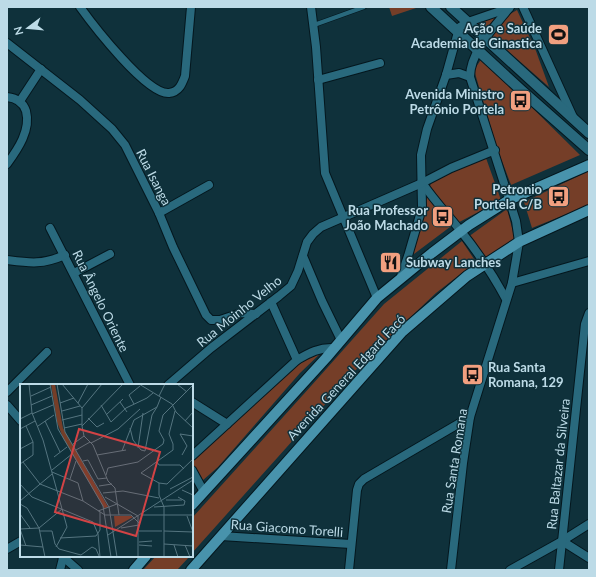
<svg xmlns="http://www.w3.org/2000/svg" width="596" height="577" viewBox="0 0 596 577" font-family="Lato,sans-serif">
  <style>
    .green { fill: #753e28 }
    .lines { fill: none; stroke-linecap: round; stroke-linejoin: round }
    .service-casing { stroke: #04171e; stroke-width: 5.5 }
    .minor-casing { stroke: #04171e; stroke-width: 10 }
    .secondary-casing { stroke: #04171e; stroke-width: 12 }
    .primary-casing { stroke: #04171e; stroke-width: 12 }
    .service { stroke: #29697d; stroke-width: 4 }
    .minor { stroke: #29697d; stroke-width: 8 }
    .secondary { stroke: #29697d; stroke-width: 10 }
    .primary { stroke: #4893ac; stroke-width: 10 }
    .labels { text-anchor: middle; stroke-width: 3; stroke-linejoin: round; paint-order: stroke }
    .poi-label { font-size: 13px; font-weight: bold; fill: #bddbe7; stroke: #0f313b; text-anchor: end }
    .street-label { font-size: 13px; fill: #bddbe7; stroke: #0f313b }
    .inset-road { fill: none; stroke: #557580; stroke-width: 1 }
    .view { fill: #d24345; fill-opacity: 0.15; stroke: #d24345; stroke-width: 2 }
    .inset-edge { fill: none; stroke: #bddbe7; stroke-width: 2 }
  </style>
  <rect width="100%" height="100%" fill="#0f313b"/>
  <!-- green -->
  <g class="green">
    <path d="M389 7H419L392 16Z"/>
    <path d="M517 10 536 51 549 87 492 37 505 17Z"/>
    <path d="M502 13 485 34 474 22Z"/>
    <path d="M482 58 580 155 511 185 497 148 474 70Z"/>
    <path d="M486 158 501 200 450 227 410 257 432 179Z"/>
    <path d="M589 171V205L532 228 524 202Z"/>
    <path d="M507 209 515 239 483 259 468 237Z"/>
    <path d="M462 241 476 262 436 293 363 362 192 553V518L311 386 384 304Z"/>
    <path d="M323 351 300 373 218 467 202 481 194 470 192 461 200 452 215 441 298 363Z"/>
    <path d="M156 556H190L177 570H143Z"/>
  </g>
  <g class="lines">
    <defs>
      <path id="service" d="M314 25 364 7"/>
      <g id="minor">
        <path d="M80 7C93 25 147 95 169 93 179 92 182 84 185 76L191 7"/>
        <path d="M311 7 316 47 325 173 377 298"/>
        <path d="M523 7 573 117"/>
        <path d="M7 43 80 100 112 129 125 145 159 213 173 247 206 315 211 320H220L241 313 256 314"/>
        <path d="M446 75 459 73 470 77"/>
        <path d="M318 80 380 63"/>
        <path d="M7 97C17 98 23 102 26 111 31 130 18 149 7 164"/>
        <path d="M20 101 41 69"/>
        <path d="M423 184C434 200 447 214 460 230 477 251 493 275 506 299"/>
        <path d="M159 213 209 185"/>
        <path d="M50 228 130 385"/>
        <path d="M303 256 322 301 341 340"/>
        <path d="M7 260C30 263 42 265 65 255"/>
        <path d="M74 273 110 254"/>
        <path d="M400 279 408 256 422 208 421 155 427 129 446 75 458 32 460 27 468 22 509 8"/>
        <path d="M512 283 589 261"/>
        <path d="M297 360C309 353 320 347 334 348"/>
        <path d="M168 385 211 348 279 296 291 286 298 271 307 242 313 234 321 227 422 183 451 168 495 150"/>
        <path d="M7 392 47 352"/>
        <path d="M192 402 227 424"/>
        <path d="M7 405 21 421"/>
        <path d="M192 456 297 360 271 302"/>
        <path d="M192 470 204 492"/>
        <path d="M221 536 351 544"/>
        <path d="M562 541 589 558"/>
        <path d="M7 549 21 541"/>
        <path d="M62 556 78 570"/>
        <path d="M60 570 63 558"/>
        <path d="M349 570 357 490 359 484 364 479 470 417"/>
        <path d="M451 570 463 463 470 417 512 283 519 242 516 221 470 77C470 52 495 26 510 7"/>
        <path d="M510 570 562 541 589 524"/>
        <path d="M559 570 585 324 589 313"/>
      </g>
      <g id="secondary">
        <path d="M431 7 521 90 589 150"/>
        <path d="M451 7 589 133"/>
      </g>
      <g id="primary">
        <path d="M192 505 326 358 377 298 432 253 469 225 509 200 589 165"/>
        <path d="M134 570 146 556"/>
        <path d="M191 570 402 332 467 276 519 242 589 210"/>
      </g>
    </defs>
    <!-- service casing -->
    <use href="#service" class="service-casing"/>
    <!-- minor casing -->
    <use href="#minor" class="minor-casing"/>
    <!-- secondary casing -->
    <use href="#secondary" class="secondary-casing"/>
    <!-- primary casing -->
    <use href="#primary" class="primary-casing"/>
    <!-- service -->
    <use href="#service" class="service"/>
    <!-- minor -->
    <use href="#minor" class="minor"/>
    <!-- secondary -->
    <use href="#secondary" class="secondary"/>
    <!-- primary -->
    <use href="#primary" class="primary"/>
  </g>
  <!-- icons -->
  <defs>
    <symbol id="stadium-square" viewBox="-11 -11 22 22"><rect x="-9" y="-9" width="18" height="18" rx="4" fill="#f2a080" stroke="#0f313b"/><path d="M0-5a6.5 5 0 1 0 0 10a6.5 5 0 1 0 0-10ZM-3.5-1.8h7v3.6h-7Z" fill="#111"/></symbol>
    <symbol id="bus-square" viewBox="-11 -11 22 22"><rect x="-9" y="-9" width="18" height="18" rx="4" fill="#f2a080" stroke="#0f313b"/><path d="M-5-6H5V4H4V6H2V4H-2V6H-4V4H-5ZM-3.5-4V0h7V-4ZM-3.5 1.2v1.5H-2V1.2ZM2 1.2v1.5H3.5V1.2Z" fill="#111"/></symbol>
    <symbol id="restaurant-square" viewBox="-11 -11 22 22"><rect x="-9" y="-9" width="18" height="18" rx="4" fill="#f2a080" stroke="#0f313b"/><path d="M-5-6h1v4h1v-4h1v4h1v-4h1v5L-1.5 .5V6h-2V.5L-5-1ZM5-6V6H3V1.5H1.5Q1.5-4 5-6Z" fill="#111"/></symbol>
  </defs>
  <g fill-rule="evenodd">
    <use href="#stadium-square" x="546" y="22" width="25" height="25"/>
    <use href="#bus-square" x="508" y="88" width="25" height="25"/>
    <use href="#bus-square" x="546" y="184" width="25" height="25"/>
    <use href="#bus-square" x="430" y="204" width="25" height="25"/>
    <use href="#restaurant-square" x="378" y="250" width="25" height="25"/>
    <use href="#bus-square" x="460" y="362" width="25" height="25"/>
  </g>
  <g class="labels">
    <!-- poi labels -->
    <g class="poi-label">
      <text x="542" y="33">Ação e Saúde<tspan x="542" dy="15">Academia de Ginastica</tspan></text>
      <text x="504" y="99">Avenida Ministro<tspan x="504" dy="15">Petrônio Portela</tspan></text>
      <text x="542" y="194">Petronio<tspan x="542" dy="15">Portela C/B</tspan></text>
      <text x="428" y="215">Rua Professor<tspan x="428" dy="15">João Machado</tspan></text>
      <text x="406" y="267" text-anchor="start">Subway Lanches</text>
      <text x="488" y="372" text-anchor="start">Rua Santa<tspan x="488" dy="15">Romana, 129</tspan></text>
    </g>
    <!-- street labels -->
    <g class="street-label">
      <text transform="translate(154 177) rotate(63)" y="5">Rua Isanga</text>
      <text transform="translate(101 301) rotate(64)" y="5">Rua Ângelo Oriente</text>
      <text transform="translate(239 311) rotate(-39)" y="5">Rua Moinho Velho</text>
      <text transform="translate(346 377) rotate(-47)" y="5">Avenida General Edgard Facó</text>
      <text transform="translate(454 461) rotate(-81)" y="5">Rua Santa Romana</text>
      <text transform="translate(558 464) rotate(-84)" y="5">Rua Baltazar da Silveira</text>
      <text transform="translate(287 528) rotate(4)" y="5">Rua Giacomo Torelli</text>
    </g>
  </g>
  <!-- overview -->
  <g transform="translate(20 384)">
    <rect width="173" height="173" fill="#0f313b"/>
    <path d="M31 0H35L43 44 88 123 84 124 43 54 37 38ZM94 132H111L113 133 95 143Z" fill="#753e28"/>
    <path class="inset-road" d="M9 0 12 29 23 56 47 143 36 163M30 0 38 45 83 122 91 173M37 0 45 48 89 123 97 173M42 0 62 24M82 0 62 24V42L64 52 73 61 88 97 95 104 99 131M119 0 152 20 156 28 173 44M157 0 167 8M11 12 31 3M139 12 145 0M100 18 107 28M40 19 54 14M58 19 68 0M114 20 109 11 120 2M11 21 32 12M81 21 91 38 106 24 127 14 133 9M42 27 60 22M155 27 149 50 153 60V66L121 89 139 99 147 100 173 75M12 30 33 21M86 31 103 15M68 34 77 43 84 39M0 35 12 29M42 36 62 31M25 37 40 68M165 37 173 28M18 42 34 31M62 42 103 0M44 44 62 40M110 44 113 56 121 66 125 67 132 31 137 23M0 45 15 37M71 59 98 45 120 25M53 60 64 52M118 64 123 29M0 65 13 58M56 66 70 58M102 67 114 36 137 23 141 13M77 71 106 66M162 71 167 62 160 50 173 52M34 73 47 63M63 77 68 76 78 95 87 94M3 78 20 100 63 117 85 131H111L119 139M137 78 139 81H160L164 85M0 80 13 71V58L6 42M32 86 52 70M32 88 58 99 63 117M86 91 88 84 118 78 143 60 144 56 139 47 143 31 173 1M50 95 56 77M139 99V111L144 123V173M0 100 12 113 73 138 78 150 80 173M79 102 92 100M150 105 173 93M162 106 173 111M83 109 103 107 139 114M85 113 118 132V173M146 116H162M0 117 32 90M0 120 7 124 19 144 25 173M134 123 164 121 165 117 158 113M78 127 97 120M0 130 10 144M121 131H173M167 132 173 148M101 144 119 141M0 145 19 144 42 125M0 145 6 162M20 147H32L35 160 39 165 61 171 72 163 76 165 79 172M119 147H142M144 147 173 148M88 151 173 96M40 154 76 152 80 146V128M119 158 132 157M144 160 173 162M0 161 23 163M119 161 132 162M154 161 158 173M165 161 170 173"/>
    <path class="view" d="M59 45 140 68 116 152 35 128Z"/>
    <rect width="173" height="173" class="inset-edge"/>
  </g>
  <!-- border -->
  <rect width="596" height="577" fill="none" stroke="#bddbe7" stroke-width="16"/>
  <!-- north arrow -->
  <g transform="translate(28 28) rotate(254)" stroke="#0f313b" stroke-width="3" paint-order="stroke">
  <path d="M0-3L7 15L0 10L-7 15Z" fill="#bddbe7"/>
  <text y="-6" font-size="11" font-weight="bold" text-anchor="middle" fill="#bddbe7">N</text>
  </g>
</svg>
